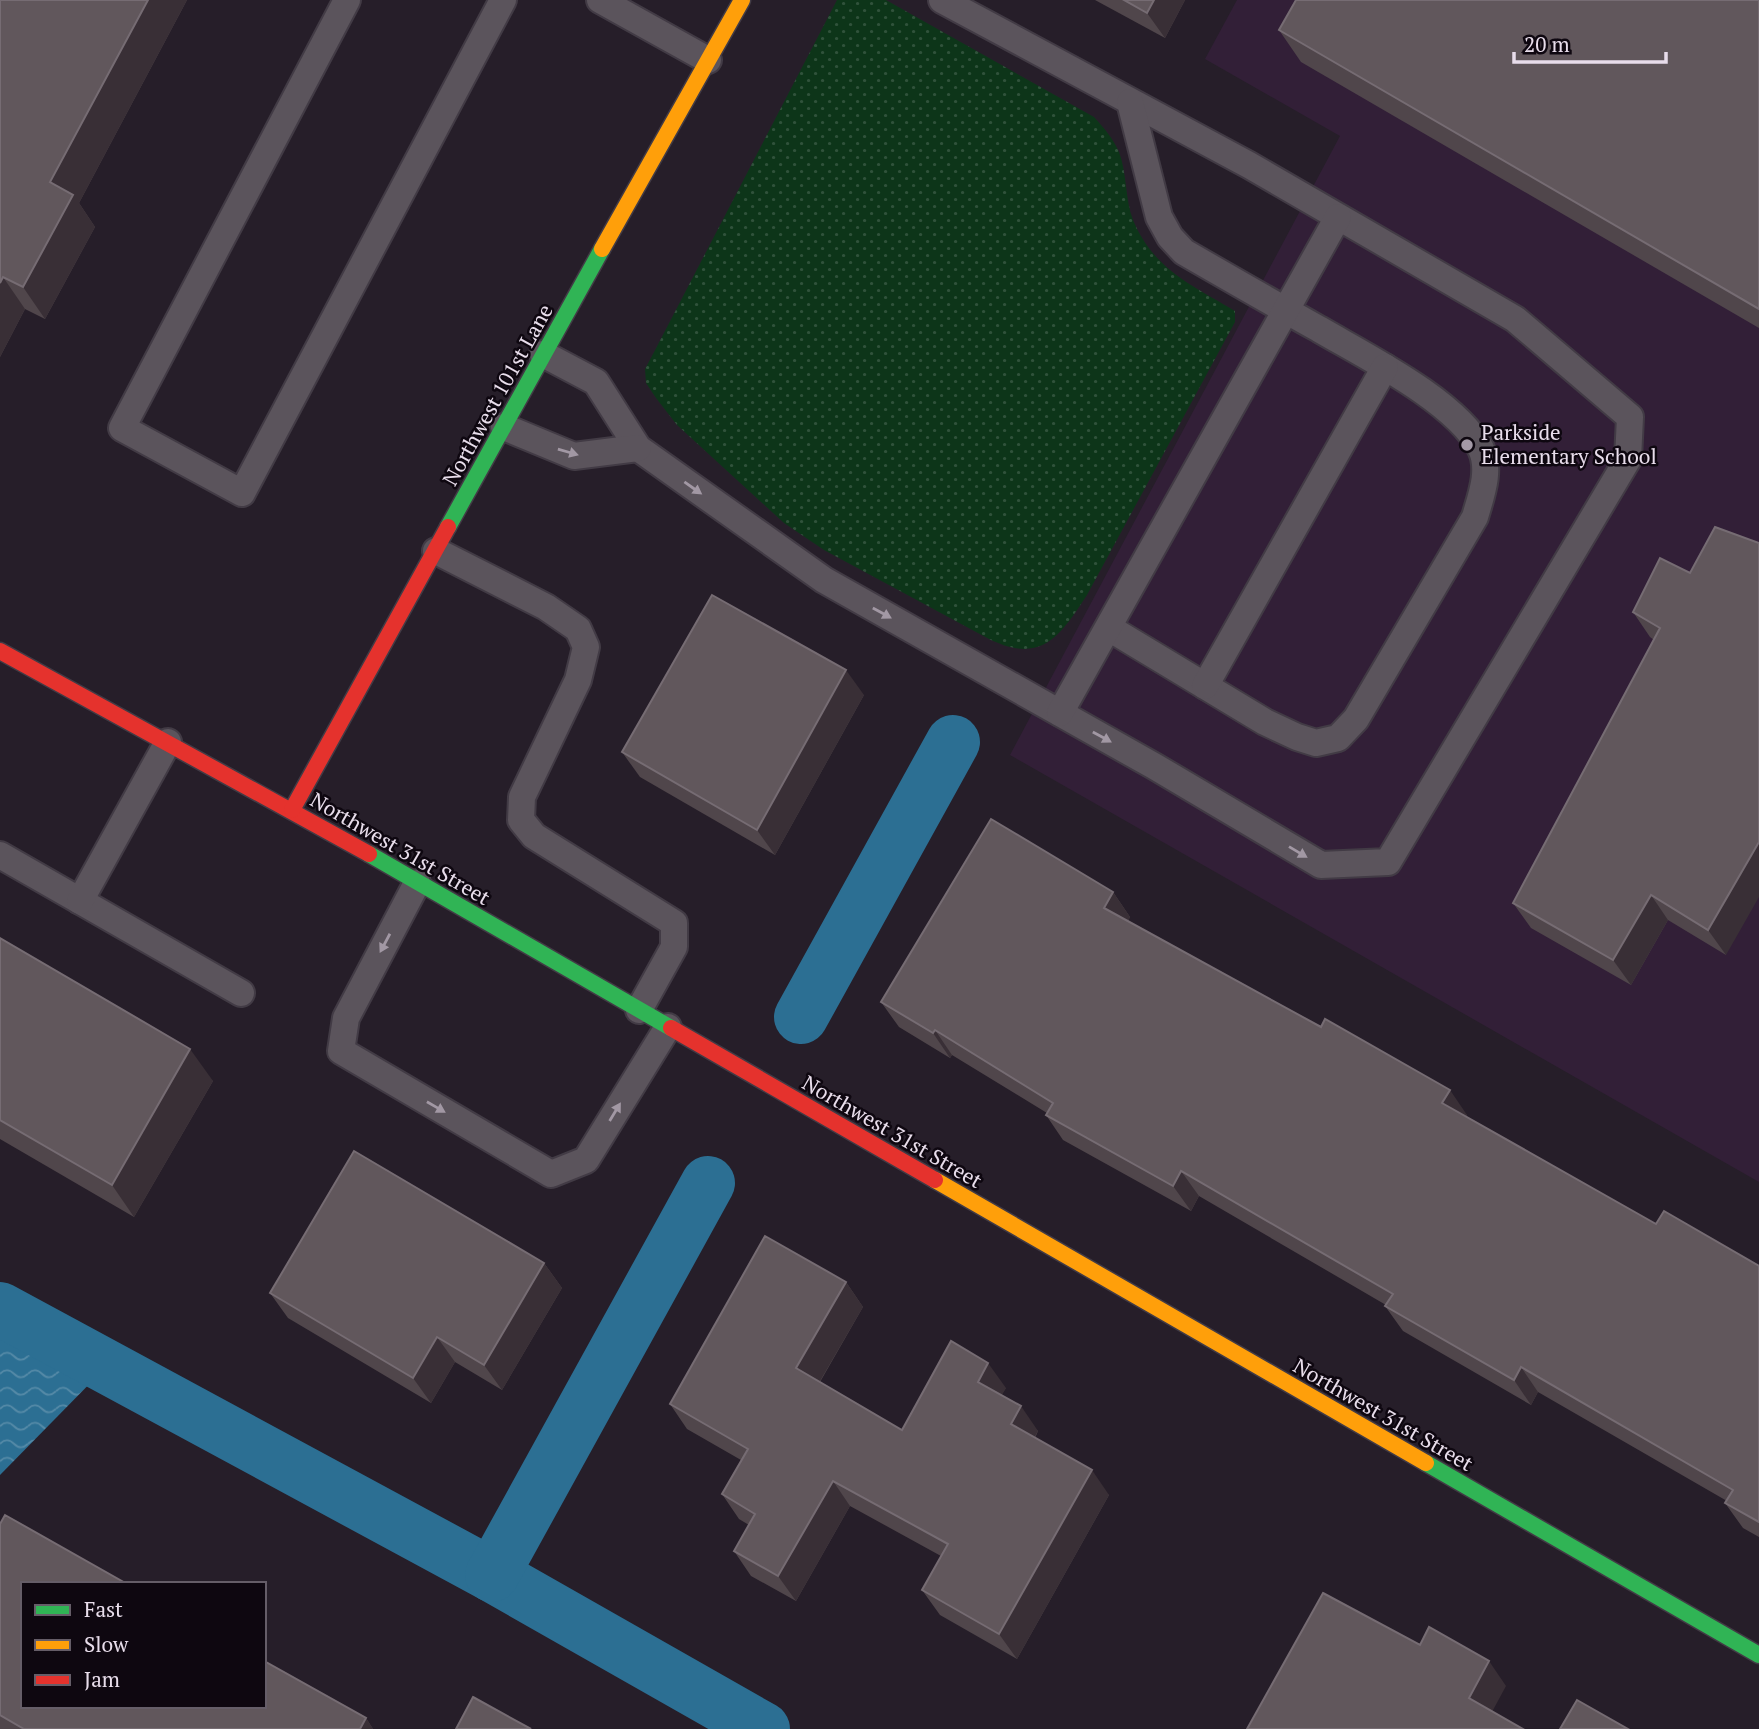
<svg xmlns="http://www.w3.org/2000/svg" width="1759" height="1729" viewBox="0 0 1759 1729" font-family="'PT Serif',serif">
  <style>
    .built { fill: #321f37 }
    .grass { fill: url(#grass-dots) }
    .water { fill: url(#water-waves) }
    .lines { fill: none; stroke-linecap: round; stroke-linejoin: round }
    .canal { stroke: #2c6f93; stroke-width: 54 }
    .lane-casing { stroke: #423b45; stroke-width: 30 }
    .fast-casing { stroke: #423b45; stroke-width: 19 }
    .slow-casing { stroke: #423b45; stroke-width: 19 }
    .jam-casing { stroke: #423b45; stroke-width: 19 }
    .lane { stroke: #5b545c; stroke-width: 26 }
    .fast { stroke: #30b455; stroke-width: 16 }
    .slow { stroke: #ff9f0a; stroke-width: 16 }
    .jam { stroke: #e5322d; stroke-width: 16 }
    .wall { fill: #50464b }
    .shaded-wall { fill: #392f36 }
    .building { fill: #61575c; stroke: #766c73; stroke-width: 2 }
    .oneway { fill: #a298a4 }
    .poi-dot { fill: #a49aa7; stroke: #0e0710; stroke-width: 2.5 }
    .labels { text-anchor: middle; stroke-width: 5; stroke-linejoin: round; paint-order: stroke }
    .street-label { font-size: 21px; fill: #e8ddeb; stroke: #0e0710 }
    .poi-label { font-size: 21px; fill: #e8ddeb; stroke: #0e0710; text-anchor: start }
  </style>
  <defs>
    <pattern id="grass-dots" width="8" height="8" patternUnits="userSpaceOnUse" patternTransform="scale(1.75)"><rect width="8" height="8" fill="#0d3519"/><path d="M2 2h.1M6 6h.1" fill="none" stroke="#30523b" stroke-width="1.8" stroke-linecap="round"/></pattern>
    <pattern id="water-waves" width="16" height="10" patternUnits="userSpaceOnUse" patternTransform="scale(1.75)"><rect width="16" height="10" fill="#2c6f93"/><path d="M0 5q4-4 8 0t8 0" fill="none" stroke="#558aa7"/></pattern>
  </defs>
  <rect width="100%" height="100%" fill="#261e29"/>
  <!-- built -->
  <path class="built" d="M1237 0H1759V1182L1010 755 1340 136 1205 59Z"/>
  <!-- grass -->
  <path class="grass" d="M837 0H886L1094 117C1104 128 1113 138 1119 152 1127 173 1125 199 1133 220 1154 270 1192 285 1235 311V322L1087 595C1060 636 1042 665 989 639L824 550 784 523 677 425 656 398 646 383 645 369 653 354Z"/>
  <!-- water -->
  <path class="water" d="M0 1309 106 1367 0 1475Z"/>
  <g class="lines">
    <!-- canal -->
    <g class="canal">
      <path d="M801 1017 953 742"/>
      <path d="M0 1309 492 1575 763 1729"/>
      <path d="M492 1575 708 1183"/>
    </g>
    <defs>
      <g id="lane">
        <path d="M347 0 122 428 242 493 503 0"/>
        <path d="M600 0 708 60"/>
        <path d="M543 354 596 382 638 448 824 580 1154 766 1321 865 1388 862 1628 459 1630 417 1515 319 1249 165 942 0"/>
        <path d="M504 427 574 456 638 448"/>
        <path d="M436 551 546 607 578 629 586 647 578 680 522 797 521 820 534 836 674 923V947L639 1010"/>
        <path d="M1109 628 1265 722 1297 737 1316 743 1338 738 1356 719 1475 517C1481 496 1491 470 1481 449 1456 401 1365 356 1319 329 1274 304 1229 278 1184 252L1170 237 1159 217 1130 102"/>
        <path d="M1205 686 1385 367"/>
        <path d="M1060 713 1338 217"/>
        <path d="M0 855 241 993"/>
        <path d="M417 883 346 1018 341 1051 551 1174 586 1160 668 1027"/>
        <path d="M80 901 168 742"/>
      </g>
      <g id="fast">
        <path d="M448 527 602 249"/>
        <path d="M369 854 671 1028"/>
        <path d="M1426 1463 1759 1655"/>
      </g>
      <g id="slow">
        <path d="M602 249 742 0"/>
        <path d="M935 1180 1426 1463"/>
      </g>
      <g id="jam">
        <path d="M0 651 369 854"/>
        <path d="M292 810 448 527"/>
        <path d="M671 1028 935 1180"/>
      </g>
    </defs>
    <!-- lane casing -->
    <use href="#lane" class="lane-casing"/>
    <!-- fast casing -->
    <use href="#fast" class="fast-casing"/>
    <!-- slow casing -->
    <use href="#slow" class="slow-casing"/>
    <!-- jam casing -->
    <use href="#jam" class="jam-casing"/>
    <!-- lane -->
    <use href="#lane" class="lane"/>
    <!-- fast -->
    <use href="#fast" class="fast"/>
    <!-- slow -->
    <use href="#slow" class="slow"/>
    <!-- jam -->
    <use href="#jam" class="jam"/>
  </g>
  <!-- wall -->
  <g class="wall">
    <path d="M0 0H187L79 203 95 227 45 319 25 309 0 357Z"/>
    <path d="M1095 0H1185L1165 38Z"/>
    <path d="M1759 0V328L1301 62 1279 30Z"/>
    <path d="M1690 573 1726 955 1668 920 1631 985 1531 928 1513 903 1654 640 1650 637 1633 612Z"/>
    <path d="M864 695 775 855 640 777 622 752Z"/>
    <path d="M1113 892 1130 917 1128 921 1467 1115 1466 1116 1656 1224 1759 1266V1537L1743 1528 1725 1503 1727 1501 1538 1392 1531 1405 1403 1331 1385 1306 1386 1305 1199 1196 1191 1211 1063 1140 1046 1115 1047 1113 952 1055 950 1058 899 1027 881 1002Z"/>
    <path d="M0 938 213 1081 134 1217 0 1139Z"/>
    <path d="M544 1263 562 1288 502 1390 455 1362 431 1403 288 1318 270 1293Z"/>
    <path d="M846 1282 863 1307 820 1382 902 1430 1006 1388 1001 1395 1038 1431 1035 1438 1109 1495 1017 1659 940 1615 922 1590 941 1556 850 1506 796 1601 751 1576 734 1551 749 1525 739 1519 722 1494 741 1460 687 1429 670 1404Z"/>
    <path d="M0 1524 366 1718 373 1729H0Z"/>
  </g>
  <!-- shaded-wall -->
  <g class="shaded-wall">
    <path d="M148 0H187L79 203 95 227 45 319 23 287 50 182Z"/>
    <path d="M1154 0H1185L1165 38 1147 13Z"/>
    <path d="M3 277 25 309 0 357V283Z"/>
    <path d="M846 670 864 695 775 855 757 830Z"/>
    <path d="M1759 842V897L1726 955 1708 930Z"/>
    <path d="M1113 892 1130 917 1121 933 1104 908Z"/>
    <path d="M1651 895 1668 920 1631 985 1613 960Z"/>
    <path d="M935 1030 952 1055 950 1058 933 1033Z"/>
    <path d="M190 1049 213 1081 134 1217 112 1185Z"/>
    <path d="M1450 1090 1467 1115 1460 1127 1442 1103Z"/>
    <path d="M1181 1171 1199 1196 1191 1211 1173 1186Z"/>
    <path d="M544 1263 562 1288 502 1390 484 1365Z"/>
    <path d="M846 1282 863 1307 813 1393 796 1368Z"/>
    <path d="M437 1337 455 1362 431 1403 413 1378Z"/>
    <path d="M988 1363 1006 1388 995 1407 978 1382Z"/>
    <path d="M1521 1367 1538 1392 1531 1405 1514 1380Z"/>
    <path d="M1021 1406 1038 1431 1028 1449 1011 1424Z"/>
    <path d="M1092 1470 1109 1495 1017 1659 999 1634Z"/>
    <path d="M833 1481 850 1506 796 1601 778 1576Z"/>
    <path d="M1489 1661 1506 1686 1486 1723 1469 1698Z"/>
    <path d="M366 1718 373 1729H360Z"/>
  </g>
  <!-- building -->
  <g class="building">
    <path d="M0 0H148L50 182 73 195 23 287 3 277 0 283Z"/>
    <path d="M1124 0H1154L1147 13Z"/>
    <path d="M1296 0H1759V309L1279 30Z"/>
    <path d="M1715 527 1759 543V842L1708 930 1651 895 1613 960 1513 903 1660 628 1633 612 1660 558 1690 573Z"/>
    <path d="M712 595 846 670 757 830 622 752Z"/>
    <path d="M991 819 1113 892 1104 908 1321 1027 1325 1019 1450 1090 1442 1103 1656 1224 1664 1211 1759 1266V1522L1725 1503 1733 1490 1521 1367 1514 1380 1385 1306 1393 1294 1181 1171 1173 1186 1046 1115 1053 1103 935 1030 933 1033 881 1002Z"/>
    <path d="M0 938 190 1049 112 1185 0 1120Z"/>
    <path d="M354 1151 544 1263 484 1365 437 1337 413 1378 270 1293Z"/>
    <path d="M765 1236 846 1282 796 1368 902 1430 951 1341 988 1363 978 1382 1021 1406 1011 1424 1092 1470 999 1634 922 1590 948 1544 833 1481 778 1576 734 1551 755 1514 722 1494 748 1449 670 1404Z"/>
    <path d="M5 1515 127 1584H23V1706H264V1661L366 1718 360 1729H24L0 1715V1524Z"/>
    <path d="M1323 1593 1420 1645 1429 1627 1489 1661 1469 1698 1523 1729H1247Z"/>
    <path d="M473 1697 531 1729H456Z"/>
    <path d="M1577 1700 1628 1729H1560Z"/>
  </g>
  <!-- one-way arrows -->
  <defs><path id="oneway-solid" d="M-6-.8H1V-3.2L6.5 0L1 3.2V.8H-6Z" transform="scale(1.75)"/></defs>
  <g class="oneway">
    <use href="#oneway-solid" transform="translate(568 452) rotate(16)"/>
    <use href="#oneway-solid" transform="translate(693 488) rotate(35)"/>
    <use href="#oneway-solid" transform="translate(882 613) rotate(29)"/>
    <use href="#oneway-solid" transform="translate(1102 737) rotate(29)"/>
    <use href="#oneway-solid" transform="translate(1298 852) rotate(31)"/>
    <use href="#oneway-solid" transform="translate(385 943) rotate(118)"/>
    <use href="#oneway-solid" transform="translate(436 1107) rotate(30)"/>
    <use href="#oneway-solid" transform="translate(615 1112) rotate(-59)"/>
  </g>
  <!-- markers -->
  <circle class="poi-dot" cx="1467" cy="445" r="7"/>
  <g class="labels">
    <!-- street labels -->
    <g class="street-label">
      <text transform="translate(498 395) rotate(-61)" y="7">Northwest 101st Lane</text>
      <text transform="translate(400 849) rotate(30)" y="7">Northwest 31st Street</text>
      <text transform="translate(892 1132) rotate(30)" y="7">Northwest 31st Street</text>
      <text transform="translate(1383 1415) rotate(30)" y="7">Northwest 31st Street</text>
    </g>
    <!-- poi labels -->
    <g class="poi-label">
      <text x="1481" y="440">Parkside<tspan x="1481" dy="24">Elementary School</tspan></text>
    </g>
  </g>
  <!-- legend -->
  <rect x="21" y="1582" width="245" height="126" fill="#0e0710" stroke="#655d68" stroke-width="2"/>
  <rect x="35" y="1605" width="35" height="10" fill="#30b455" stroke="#655d68" stroke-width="2"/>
  <text x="84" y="1617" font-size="21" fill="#e8ddeb">Fast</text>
  <rect x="35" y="1640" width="35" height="10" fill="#ff9f0a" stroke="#655d68" stroke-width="2"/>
  <text x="84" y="1652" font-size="21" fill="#e8ddeb">Slow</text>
  <rect x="35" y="1675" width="35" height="10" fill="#e5322d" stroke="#655d68" stroke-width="2"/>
  <text x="84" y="1687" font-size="21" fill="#e8ddeb">Jam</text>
  <!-- scale -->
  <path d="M1514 52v10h152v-10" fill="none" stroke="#e8ddeb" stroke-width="3.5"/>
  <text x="1524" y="52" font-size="21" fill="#e8ddeb" stroke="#0e0710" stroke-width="5" paint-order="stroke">20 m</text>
</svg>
